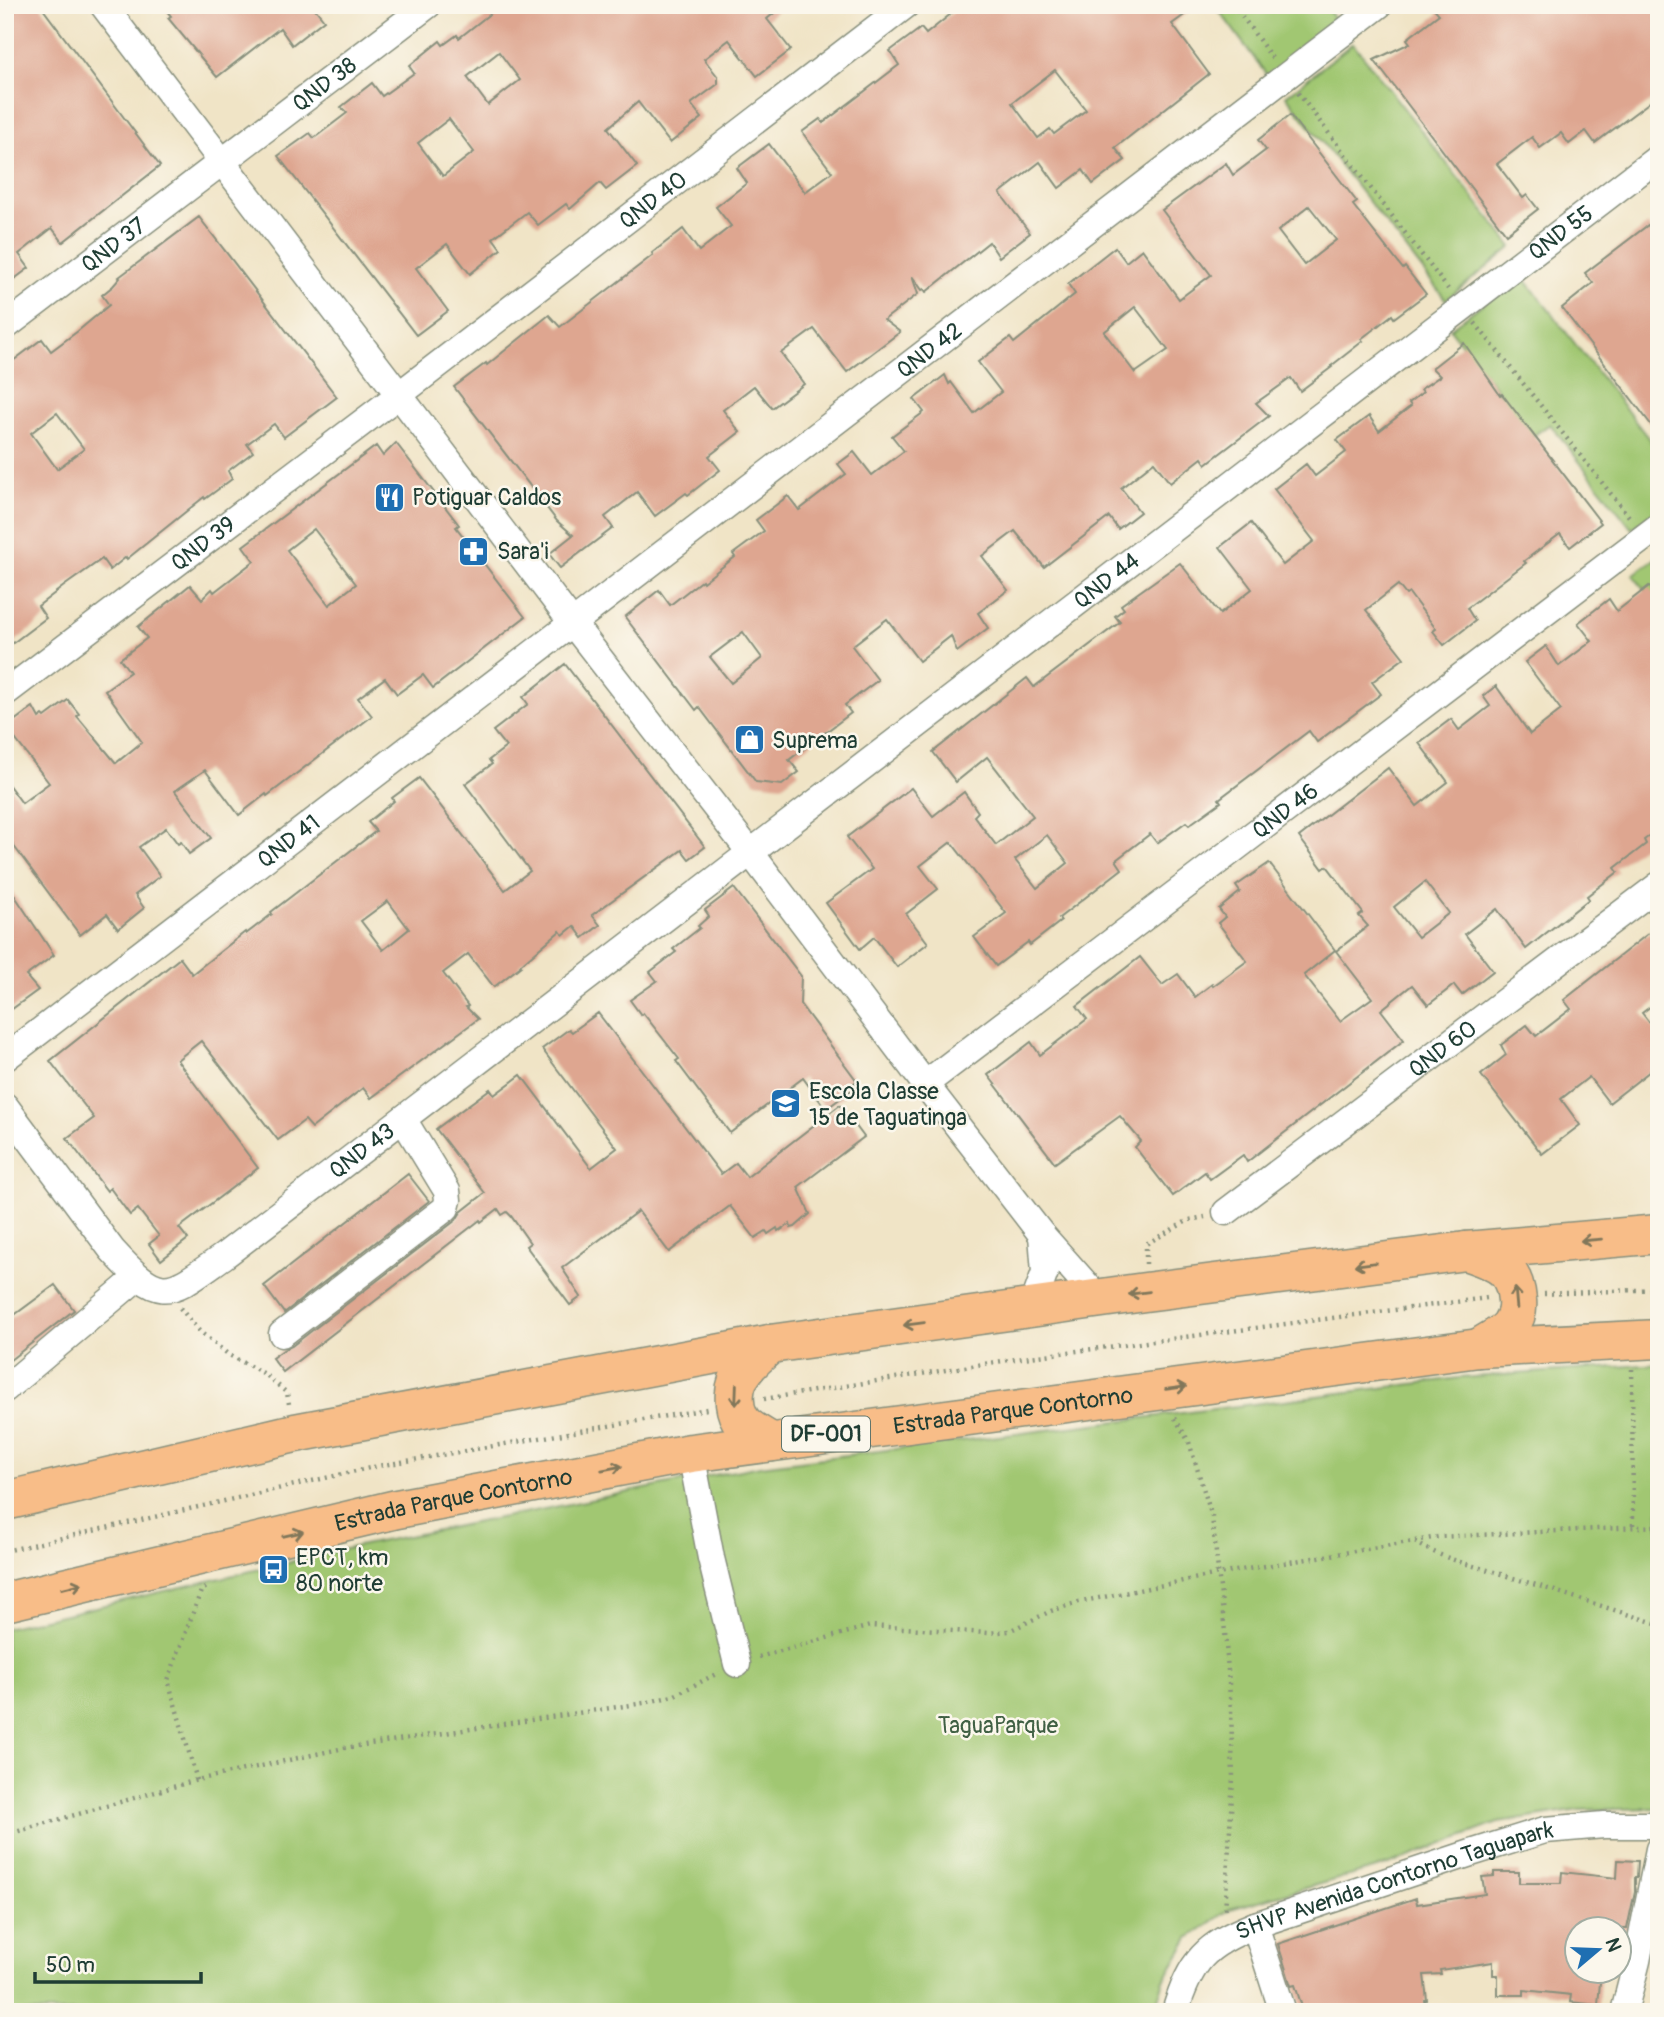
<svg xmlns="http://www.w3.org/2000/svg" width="1664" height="2017" viewBox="0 0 1664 2017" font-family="Pangolin,sans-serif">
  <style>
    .green { fill: #a1c772; stroke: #608253; stroke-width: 2 }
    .building { fill: #dea690; fill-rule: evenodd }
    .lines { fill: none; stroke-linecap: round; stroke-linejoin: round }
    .minor-casing { stroke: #88907d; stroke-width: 29 }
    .highway-casing { stroke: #88907d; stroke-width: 41 }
    .path { stroke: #88907d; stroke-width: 4.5; stroke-dasharray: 2 5; stroke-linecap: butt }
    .minor { stroke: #fff; stroke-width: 26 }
    .highway { stroke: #f8bd88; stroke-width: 38 }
    .oneway { stroke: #81775a }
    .labels { text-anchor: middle; stroke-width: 5; stroke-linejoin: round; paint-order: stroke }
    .shield { fill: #fbf7ec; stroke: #61756b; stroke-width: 2 }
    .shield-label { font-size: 21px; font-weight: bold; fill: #1f3d34 }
    .street-label { font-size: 23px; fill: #1f3d34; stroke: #fbf7ec }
    .poi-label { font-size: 23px; fill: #1f3d34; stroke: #fbf7ec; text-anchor: start }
    .park-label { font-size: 23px; fill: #406044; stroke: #fbf7ec }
  </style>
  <rect width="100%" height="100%" fill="#fbf7ec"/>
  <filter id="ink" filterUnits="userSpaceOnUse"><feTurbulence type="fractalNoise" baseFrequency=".0143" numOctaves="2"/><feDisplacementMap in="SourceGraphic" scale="14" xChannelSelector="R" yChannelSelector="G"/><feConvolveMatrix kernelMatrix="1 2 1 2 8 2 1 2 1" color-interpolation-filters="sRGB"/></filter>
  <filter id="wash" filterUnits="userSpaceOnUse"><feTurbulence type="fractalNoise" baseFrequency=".00686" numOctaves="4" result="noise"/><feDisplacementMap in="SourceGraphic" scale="28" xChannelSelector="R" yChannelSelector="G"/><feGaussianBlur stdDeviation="1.57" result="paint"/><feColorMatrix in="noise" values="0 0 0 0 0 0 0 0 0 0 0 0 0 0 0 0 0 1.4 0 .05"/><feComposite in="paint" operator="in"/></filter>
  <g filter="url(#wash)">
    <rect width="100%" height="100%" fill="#f0e4c6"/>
    <!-- green -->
    <g class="green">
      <path d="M1215 5H1325L1340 26 1269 78Z"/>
      <path d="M1353 43 1512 247 1446 300 1286 96Z"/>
      <path d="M1521 274 1659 452V508L1632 529 1550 424 1533 436 1450 329Z"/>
      <path d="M1659 556V608L1633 575Z"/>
      <path d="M1659 1364V1808L1579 1810 1498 1823 1388 1865 1230 1909 1189 1938 1164 1980 1154 2012H5V1628L363 1545 760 1466 1460 1378Z"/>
    </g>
    <g id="blocks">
      <!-- building -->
      <g class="building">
        <path d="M5 5H40L160 166 63 242 52 228 38 239 19 254 29 268 5 286Z"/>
        <path d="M162 5H312L324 20 292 45 280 28 217 77 168 18 171 16Z"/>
        <path d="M501 5H784L767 19 791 50 757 76 729 40 704 59 718 77V84L691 104 702 118 670 143 638 102 608 128 637 166 606 190 600 183 570 209 566 204 538 225 527 212 493 238 501 249 470 274 447 244 416 268 448 311 416 335 278 156 310 133 314 138 347 113 341 107 372 83 382 96 414 73 409 66 430 49 440 41 443 45 457 35 459 38ZM499 52 520 80 488 105 467 77ZM449 119 474 152 443 176 418 143Z"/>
        <path d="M962 5H1198L1172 24 1209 74 1115 148 1125 160 1093 184 1083 170 1059 188 1040 162 1000 193 1030 233 999 257 989 242 926 292 924 289 922 290 912 276 918 294 884 320 900 332 847 372 814 329 781 353 804 384 772 408 754 386 723 410 740 432 709 456 720 470 688 495 686 493 655 516 637 492 605 517 613 528 560 568 549 554 573 535 557 521 454 387 486 363 487 365 549 315 560 327 653 255 652 253 683 229 699 251 731 226 716 207 747 183 737 168 769 144 805 192 832 172 802 132 820 119 823 123 899 65 890 51 921 28 926 34ZM1055 70 1086 110 1054 134 1050 129 1038 138 1012 103Z"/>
        <path d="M1431 5H1659V95L1595 143 1586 131 1569 144 1561 133 1540 148 1532 137 1497 164 1523 198 1527 195 1538 209 1506 234 1374 60 1410 43 1407 39 1439 14Z"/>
        <path d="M1290 115 1357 202 1353 205 1403 269 1405 267 1426 294 1394 318 1392 315 1361 339 1363 341 1331 366 1332 367 1300 391 1291 378 1256 403 1269 416 1206 464 1202 458 1170 483 1154 462 1121 488 1140 512 1118 529 1109 517 1044 567 1015 531 982 556 1008 590 978 613 988 628 957 652 951 636 919 661 887 619 852 646 878 680 845 705 851 713 789 760 799 772 782 785 756 782 699 707 696 710 625 617 659 590 670 605 702 580 703 582 735 557 733 554 764 531 756 520 788 496 799 510 846 474 838 464 854 452 872 475 904 451 892 436 924 412 914 399 945 375 949 384 951 382 974 413 1001 392 978 362 1010 338 1014 343 1075 294 1068 284 1115 247 1126 262 1142 249 1179 299 1211 275 1162 210 1226 163 1233 175 1266 150 1258 140ZM1309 206 1336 240 1304 265 1278 231ZM1135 307 1168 350 1135 373 1104 332ZM743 632 762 658 731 683 710 657Z"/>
        <path d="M199 217 337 397 284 437 274 424 247 444 253 452 228 471 232 479 205 499 204 497 127 559 126 557 110 570 102 559 64 586 38 606 46 618 5 649V367L42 339 51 351 78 331 109 305 102 295 113 286 120 278 119 277ZM57 413 84 449 57 469 31 433Z"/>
        <path d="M1648 225 1659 239V435L1562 308 1593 283 1585 273Z"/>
        <path d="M1464 343 1500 395 1502 394 1601 523 1570 547 1560 534 1524 561 1526 563 1467 608 1475 621 1444 645 1433 631 1436 629 1409 593 1406 595 1398 585 1366 610 1404 658 1372 682 1381 694 1317 742 1309 731 1219 799 1221 802 1189 825 1186 822 1157 843 1150 834 1116 860 1122 869 1059 918 1061 921 1030 945 1028 942 996 966 974 937 1006 913 951 842 920 866 938 889 906 914 928 943 897 967 874 937 860 949 826 903 872 869 847 837 911 788 933 816 964 792 978 812 974 816 996 845 1033 816 987 757 956 782 933 752 1027 678 1034 687 1120 622 1115 616 1124 609 1121 605 1180 563 1220 614 1252 589 1220 547 1251 523 1283 565 1314 541 1274 489 1306 464 1315 476 1346 452 1337 440 1369 416 1379 431 1411 406 1409 403 1423 392 1421 389 1440 376 1432 368ZM1047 835 1068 863 1037 888 1015 860Z"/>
        <path d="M396 443 459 525 456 527 525 617 433 688 423 675 397 694 385 678 358 698 372 716 267 796 266 794 239 815 205 770 175 791 211 838 189 854 181 842 178 844 166 828 139 847 160 876 135 895 144 908 118 929 107 914 80 935 13 845 5 850V780L22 803 49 783 6 727 33 707 39 718 43 715 45 717 68 700 79 714 77 716 116 763 142 742 105 690 130 672 120 659 147 638 138 627 190 585 202 599 212 589 214 592 254 561 243 546 376 446 383 456ZM314 529 356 584 329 605 287 550Z"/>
        <path d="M1649 586 1659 598V829L1644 840 1646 844 1615 868 1618 872 1587 896 1589 899 1526 949 1497 909 1465 934 1493 971 1462 995 1454 985 1428 1005 1412 985 1381 1010 1404 1040 1247 1162 1243 1155 1210 1179 1205 1172 1173 1196 1135 1147 1141 1141 1120 1116 1055 1163 988 1075 1031 1042 1040 1055 1087 1019 1077 1006 1140 957 1162 985 1178 974 1195 997 1212 984 1213 986 1228 975 1247 961 1218 923 1225 917 1219 909 1240 892 1236 886 1269 863 1335 950 1304 975 1340 1021 1372 998 1336 951 1368 926 1359 916 1363 913 1327 866 1323 869 1299 837 1388 768 1417 806 1448 782 1419 743 1451 719 1459 730 1490 706 1483 696 1496 686 1530 734 1561 710 1525 662 1546 646 1559 666 1592 641 1578 623 1609 599 1617 611ZM1425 882 1449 913 1418 937 1394 907Z"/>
        <path d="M565 664 705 847 689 859 682 850 592 915 600 925 583 938 574 926 563 935 560 931 520 965 521 966 494 987 468 954 443 973 468 1006 466 1007 478 1019 371 1098 363 1088 312 1128 305 1120 278 1140 201 1041 177 1060 258 1168 179 1228 188 1239 161 1260 149 1244 159 1236 138 1209 130 1215 110 1188 107 1191 67 1138 94 1118 50 1061 180 958 192 974 245 932 246 934 272 914 271 912 376 831 368 822 394 801 392 798 419 778 505 890 530 871 465 784 492 764 489 760 506 747 493 731 528 704 523 697ZM388 901 409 929 383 950 361 921Z"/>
        <path d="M5 881 54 955 26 976 38 990 12 1009 5 1000Z"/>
        <path d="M734 888 801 976 800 1004 857 1081 854 1083 857 1086 826 1109 803 1078 730 1133 676 1061 679 1059 643 1013 641 1015 630 1000 657 981 650 972 676 952 673 949 700 928 698 926 709 916 705 910Z"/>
        <path d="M1659 925V1000L1642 1013 1659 1035V1064L1609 1103 1589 1077 1561 1099 1580 1125 1542 1154 1481 1075 1506 1055 1501 1045 1527 1025 1536 1036 1571 1009 1564 1000Z"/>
        <path d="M598 1013 721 1174 736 1163 747 1177 840 1105 864 1137 798 1187 810 1214 795 1227 791 1228 790 1224 781 1230V1229L778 1231 777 1228 768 1234 766 1231 755 1238 730 1206 669 1252 638 1211 562 1268 581 1297 570 1305 526 1246 530 1243 511 1216 507 1212 502 1215 498 1209 481 1222 480 1220 283 1372 272 1358 283 1350 292 1346 456 1220 461 1212 485 1193 436 1129 490 1089 494 1095 521 1075 591 1168 617 1148 542 1049 569 1029 572 1032Z"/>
        <path d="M408 1174 429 1201 284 1313 264 1286Z"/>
        <path d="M55 1285 74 1310 5 1364V1322Z"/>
        <path d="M1618 1860 1638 1861 1637 1877H1635V1891L1627 1929H1577V1971H1601L1598 2005 1570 2002 1571 1995 1524 1990V1995H1498V1975H1493V1962L1440 1970 1441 1974 1424 1975 1427 2000H1425L1426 2012H1321L1320 2005 1303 2010 1295 1985 1291 1986 1278 1944 1416 1898 1417 1904 1485 1894 1482 1877 1494 1876V1872H1519V1883H1561L1562 1872 1617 1878Z"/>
      </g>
    </g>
  </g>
  <g filter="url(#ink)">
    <use href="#blocks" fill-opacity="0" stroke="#88907d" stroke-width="2"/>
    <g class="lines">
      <defs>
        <g id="minor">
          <path d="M103 5 573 624 750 852 925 1084 1042 1235 1099 1299"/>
          <path id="s1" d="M5 327 428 5"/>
          <path id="s2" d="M5 693 400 394 906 5"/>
          <path id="s3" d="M5 1058 1379 5"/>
          <path id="s4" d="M925 1084 1659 526"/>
          <path id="s5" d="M5 1106 112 1250C163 1306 168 1295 225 1255L1659 157"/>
          <path id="s6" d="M1226 1212 1659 885"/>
          <path d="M1032 1308 1045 1272 1042 1235"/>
          <path d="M282 1334 446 1208 448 1200 447 1191 403 1119"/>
          <path d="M5 1389 138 1277"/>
          <path d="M691 1453 711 1558 737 1664"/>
          <path d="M1255 1925 1283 2012"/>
          <path id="s7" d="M1175 2012C1191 1960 1205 1945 1255 1925L1471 1853 1545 1830 1604 1825H1659"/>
          <path d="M1624 2012 1637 1961 1659 1849"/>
        </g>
        <g id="highway">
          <path d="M1466 1251C1495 1262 1514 1265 1517 1300 1518 1309 1516 1318 1510 1326 1503 1335 1489 1341 1479 1348"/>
          <path d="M770 1344C761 1353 750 1361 743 1372 733 1384 732 1405 740 1419 746 1429 761 1436 771 1442"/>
          <path d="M5 1501 295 1433 770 1344 1145 1292 1466 1251 1659 1234"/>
          <path id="s8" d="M5 1602 397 1509 691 1453 1479 1348 1659 1339"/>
        </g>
      </defs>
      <!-- minor casing -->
      <use href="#minor" class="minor-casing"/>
      <!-- highway casing -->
      <use href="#highway" class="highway-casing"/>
      <!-- path -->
      <g class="path">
        <path d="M1234 5 1272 58"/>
        <path d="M1298 93 1448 289"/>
        <path d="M1475 323 1631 519"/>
        <path d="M1146 1264V1244L1189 1220 1205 1217"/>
        <path d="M1544 1294 1659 1289"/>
        <path d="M180 1308 200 1332 229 1355 265 1374 287 1393 289 1404"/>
        <path d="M1632 1369 1633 1526"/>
        <path d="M764 1399 1015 1359 1487 1298"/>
        <path d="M1175 1418 1189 1442 1212 1517 1225 1632 1231 1709 1233 1778 1225 1912"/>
        <path d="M1415 1542C1448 1562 1475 1565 1510 1577 1560 1592 1609 1609 1659 1624"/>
        <path d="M5 1551 378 1466 707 1409"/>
        <path d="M759 1657 870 1626 988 1633 1009 1631 1051 1611 1079 1602 1218 1574 1438 1537 1659 1526"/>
        <path d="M197 1780 168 1680 201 1591 209 1585"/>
        <path d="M5 1835 197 1780 344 1748 644 1703 673 1696 718 1673"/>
      </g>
      <!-- minor -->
      <use href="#minor" class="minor"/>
      <!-- highway -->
      <use href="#highway" class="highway"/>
    </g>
    <!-- one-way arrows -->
    <defs><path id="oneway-shaft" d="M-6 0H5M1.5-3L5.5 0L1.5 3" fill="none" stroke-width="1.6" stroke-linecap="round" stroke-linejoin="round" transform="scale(1.75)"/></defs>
    <g class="oneway">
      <use href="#oneway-shaft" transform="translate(1591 1240) rotate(175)"/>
      <use href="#oneway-shaft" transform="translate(1365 1264) rotate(173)"/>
      <use href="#oneway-shaft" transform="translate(1139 1293) rotate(172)"/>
      <use href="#oneway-shaft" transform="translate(1516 1298) rotate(-95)"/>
      <use href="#oneway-shaft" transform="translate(914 1324) rotate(172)"/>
      <use href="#oneway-shaft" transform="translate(1176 1388) rotate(-7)"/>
      <use href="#oneway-shaft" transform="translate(736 1395) rotate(92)"/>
      <use href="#oneway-shaft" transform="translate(612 1468) rotate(-11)"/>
      <use href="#oneway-shaft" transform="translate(293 1534) rotate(-13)"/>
      <use href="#oneway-shaft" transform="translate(72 1586) rotate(-14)"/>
    </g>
  </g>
  <!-- icons -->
  <defs>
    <symbol id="restaurant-square" viewBox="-11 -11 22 22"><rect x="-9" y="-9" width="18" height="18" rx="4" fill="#1f6fb2" stroke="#fbf7ec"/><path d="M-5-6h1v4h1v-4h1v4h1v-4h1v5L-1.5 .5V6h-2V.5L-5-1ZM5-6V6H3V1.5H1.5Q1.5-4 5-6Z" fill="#fff"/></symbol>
    <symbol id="pharmacy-square" viewBox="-11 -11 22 22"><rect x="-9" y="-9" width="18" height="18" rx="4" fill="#1f6fb2" stroke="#fbf7ec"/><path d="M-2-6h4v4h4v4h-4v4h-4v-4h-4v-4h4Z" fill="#fff"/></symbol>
    <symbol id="shop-square" viewBox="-11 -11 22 22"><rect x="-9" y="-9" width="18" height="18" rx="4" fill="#1f6fb2" stroke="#fbf7ec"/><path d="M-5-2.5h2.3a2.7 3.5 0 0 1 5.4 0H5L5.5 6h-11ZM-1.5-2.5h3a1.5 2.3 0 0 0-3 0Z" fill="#fff"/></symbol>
    <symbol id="school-square" viewBox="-11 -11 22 22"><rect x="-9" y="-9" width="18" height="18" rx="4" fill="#1f6fb2" stroke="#fbf7ec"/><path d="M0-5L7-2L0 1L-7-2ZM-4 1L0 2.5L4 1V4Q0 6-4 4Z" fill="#fff"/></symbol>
    <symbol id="bus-square" viewBox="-11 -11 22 22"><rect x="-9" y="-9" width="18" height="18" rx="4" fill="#1f6fb2" stroke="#fbf7ec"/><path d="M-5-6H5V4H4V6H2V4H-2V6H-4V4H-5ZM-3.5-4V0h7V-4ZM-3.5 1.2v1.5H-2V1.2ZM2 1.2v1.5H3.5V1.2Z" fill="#fff"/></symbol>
  </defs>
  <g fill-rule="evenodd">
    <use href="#restaurant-square" x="372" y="480" width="35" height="35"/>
    <use href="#pharmacy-square" x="456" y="534" width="35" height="35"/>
    <use href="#shop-square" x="732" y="722" width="35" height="35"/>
    <use href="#school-square" x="768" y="1086" width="35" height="35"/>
    <use href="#bus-square" x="256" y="1552" width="35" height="35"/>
  </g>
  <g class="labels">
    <!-- shield labels -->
    <rect class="shield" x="782" y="1416.5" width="88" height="35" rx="5"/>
    <g class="shield-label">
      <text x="826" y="1441">DF-001</text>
    </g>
    <!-- street labels -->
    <g class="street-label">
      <text dy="8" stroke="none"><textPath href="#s1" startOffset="401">QND 38</textPath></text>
      <text dy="8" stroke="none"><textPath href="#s2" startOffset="814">QND 40</textPath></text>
      <text dy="8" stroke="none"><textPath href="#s5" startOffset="1998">QND 55</textPath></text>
      <text dy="8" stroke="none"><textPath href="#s1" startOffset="136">QND 37</textPath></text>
      <text dy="8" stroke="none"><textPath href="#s3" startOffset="1164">QND 42</textPath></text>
      <text dy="8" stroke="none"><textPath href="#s2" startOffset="248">QND 39</textPath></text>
      <text dy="8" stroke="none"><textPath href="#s5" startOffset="1426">QND 44</textPath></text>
      <text dy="8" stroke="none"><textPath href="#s4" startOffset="452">QND 46</textPath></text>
      <text dy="8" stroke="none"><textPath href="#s3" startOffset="357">QND 41</textPath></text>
      <text dy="8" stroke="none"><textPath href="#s6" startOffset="271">QND 60</textPath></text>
      <text dy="8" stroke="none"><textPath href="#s5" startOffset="488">QND 43</textPath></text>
      <text dy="8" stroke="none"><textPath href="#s8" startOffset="1027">Estrada Parque Contorno</textPath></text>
      <text dy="8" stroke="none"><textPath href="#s8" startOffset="460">Estrada Parque Contorno</textPath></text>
      <text dy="8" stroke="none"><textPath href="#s7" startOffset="271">SHVP Avenida Contorno Taguapark</textPath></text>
    </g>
    <!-- poi labels -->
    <g class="poi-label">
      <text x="412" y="505">Potiguar Caldos</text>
      <text x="497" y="559">Sara'i</text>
      <text x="772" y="748">Suprema</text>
      <text x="809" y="1099">Escola Classe<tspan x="809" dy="26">15 de Taguatinga</tspan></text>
      <text x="296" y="1565">EPCT, km<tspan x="296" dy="26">80 norte</tspan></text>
    </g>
    <!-- park labels -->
    <g class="park-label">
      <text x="998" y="1733">TaguaParque</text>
    </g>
  </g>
  <!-- margin -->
  <rect width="1664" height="2017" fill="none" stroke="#fbf7ec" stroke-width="28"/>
  <!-- north arrow -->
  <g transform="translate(1598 1950) rotate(71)"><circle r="33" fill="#fbf7ec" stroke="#a3ada2" stroke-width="2"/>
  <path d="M0-5L12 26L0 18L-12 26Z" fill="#1f6fb2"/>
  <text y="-10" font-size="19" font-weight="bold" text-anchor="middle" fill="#1f3d34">N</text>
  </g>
  <!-- scale -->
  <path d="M35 1972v10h166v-10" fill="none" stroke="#1f3d34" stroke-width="3.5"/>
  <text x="46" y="1972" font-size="21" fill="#1f3d34" stroke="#fbf7ec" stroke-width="5" paint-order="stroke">50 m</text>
</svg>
